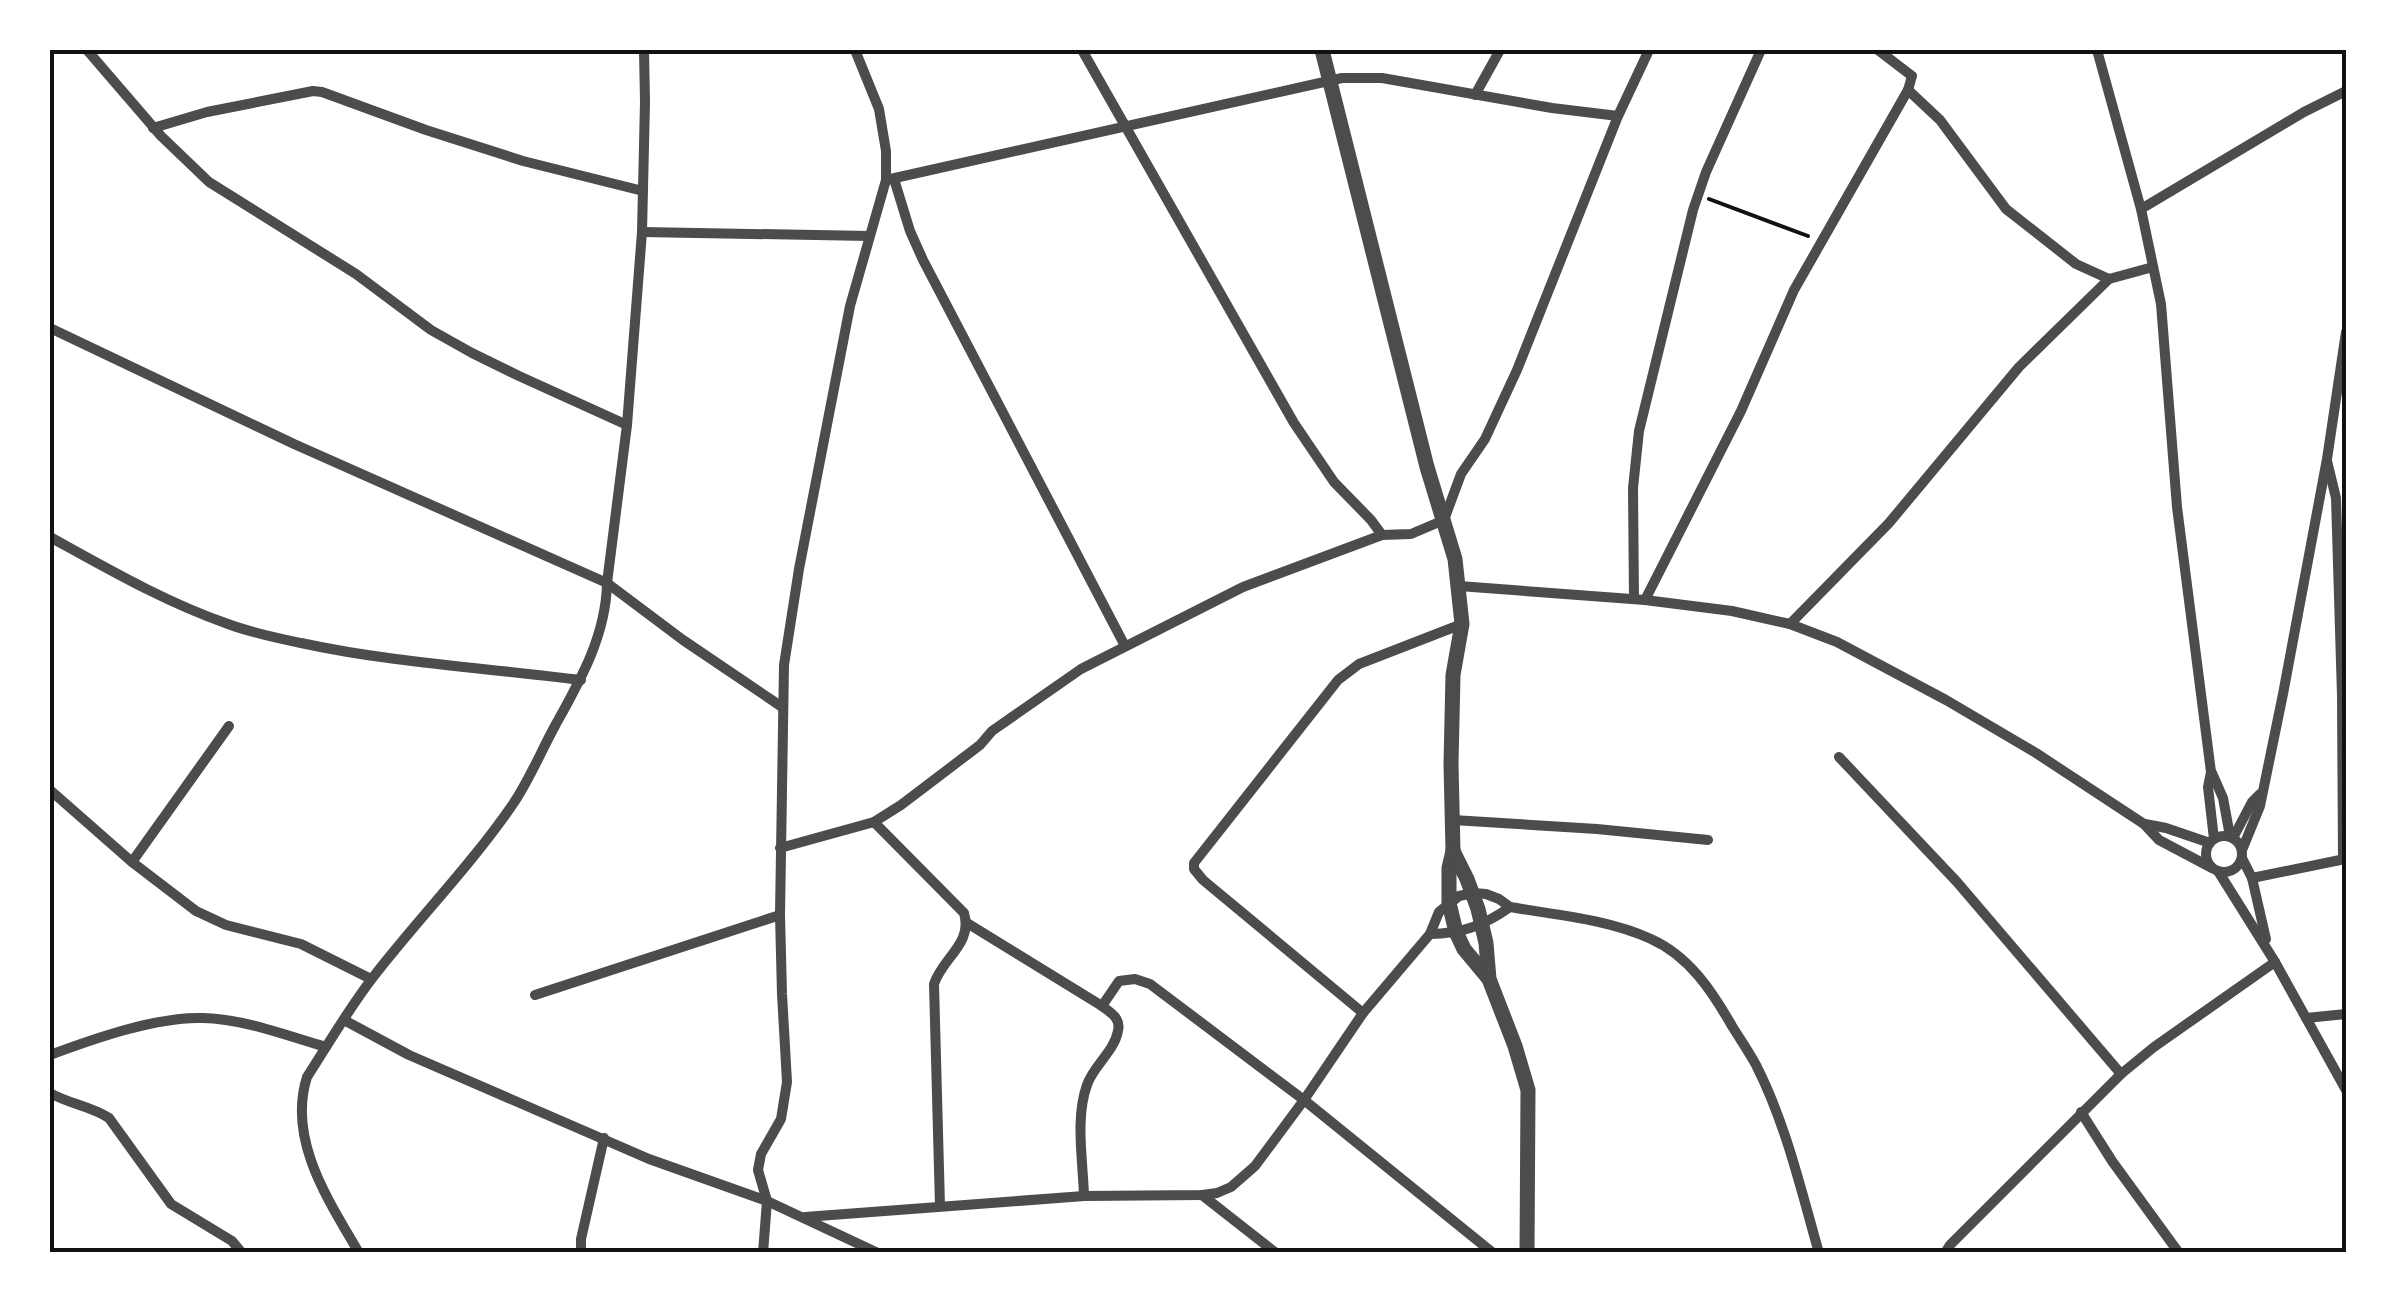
<svg xmlns="http://www.w3.org/2000/svg" width="2396" height="1303" viewBox="0 0 2396 1303" font-family="'Alegreya Sans',sans-serif">
  <style>
    .lines { fill: none; stroke-linecap: round; stroke-linejoin: round }
    .path { stroke: #111; stroke-width: 4 }
    .minor { stroke: #4c4c4c; stroke-width: 10 }
    .tertiary { stroke: #4c4c4c; stroke-width: 15 }
    .neatline { fill: none; stroke: #111; stroke-width: 4 }
  </style>
  <rect width="100%" height="100%" fill="#fff"/>
  <g class="lines">
    <!-- path -->
    <path class="path" d="M1709 199 1808 236"/>
    <!-- minor -->
    <g class="minor">
      <path d="M87 50 161 136 209 182 356 274 431 330 472 353 519 376 627 425"/>
      <path d="M1082 50 1294 423 1334 482 1371 520 1382 535"/>
      <path d="M1878 50 1912 76 1908 90"/>
      <path d="M2097 50 2141 209 2161 304 2177 507 2211 772 2208 787 2214 839"/>
      <path d="M1475 95 1500 50"/>
      <path d="M153 128 207 112 313 91 322 92 426 130 523 161 643 191"/>
      <path d="M894 179 910 231 923 260 1125 646"/>
      <path d="M886 180 1342 78H1382L1552 108 1618 116"/>
      <path d="M2141 209 2304 112 2346 91"/>
      <path d="M642 232 869 236"/>
      <path d="M50 328 294 444 607 583 683 640 782 707"/>
      <path d="M2327 461 2336 498 2342 695 2343 859"/>
      <path d="M50 537C108 569 165 602 228 624 252 633 277 638 301 643 393 663 488 668 581 680"/>
      <path d="M1459 586 1645 600 1732 611 1790 624 1837 642 1946 700 2036 753 2144 824 2159 840 2212 868"/>
      <path d="M1634 599 1633 488 1639 431 1693 210 1706 172 1761 50"/>
      <path d="M1645 600 1741 411 1794 290 1908 90 1940 120 2006 209 2076 264 2109 279 2153 267"/>
      <path d="M1790 624 1889 523 2019 367 2109 279"/>
      <path d="M1839 757 1957 882 2121 1074"/>
      <path d="M2212 773 2223 798 2230 836"/>
      <path d="M50 790 132 862 196 911 226 925 301 944 371 979"/>
      <path d="M1453 820 1597 829 1708 840"/>
      <path d="M874 822 964 913C973 944 943 957 934 984L940 1206"/>
      <path d="M2145 824 2166 828 2210 843"/>
      <circle cx="2224" cy="854" r="18"/>
      <path d="M2233 838 2252 802 2260 794"/>
      <path d="M780 848 874 822 901 805 980 745 992 731 1081 669 1243 587 1382 535 1411 534 1444 520 1461 474 1485 439 1517 370 1618 116 1649 50"/>
      <path d="M2242 850 2260 806 2283 694 2327 459 2346 332"/>
      <path d="M2242 858 2252 878 2266 939"/>
      <path d="M132 862 229 726"/>
      <path d="M2218 871 2275 962 2346 1090"/>
      <path d="M2252 878 2345 859"/>
      <path d="M967 923 1102 1006C1111 1013 1121 1018 1118 1031 1114 1052 1093 1066 1087 1085 1075 1118 1083 1161 1084 1196"/>
      <path d="M1430 934C1461 934 1485 925 1510 907"/>
      <path d="M535 995 780 915"/>
      <path d="M1102 1006 1119 981 1135 979 1150 984 1304 1100 1493 1253"/>
      <path d="M1363 1013 1203 880 1194 869V863L1338 680 1359 664 1462 624"/>
      <path d="M2306 1018 2346 1014"/>
      <path d="M344 1020 409 1055 649 1159 767 1201 878 1253"/>
      <path d="M50 1055C93 1039 158 1016 203 1018 245 1019 287 1036 326 1047"/>
      <path d="M50 1093C69 1104 91 1106 109 1118L171 1204 232 1241 242 1253"/>
      <path d="M2081 1112 2112 1161 2179 1253"/>
      <path d="M1202 1195 1276 1253"/>
      <path d="M805 1217 1084 1196 1202 1195 1217 1193 1231 1187 1255 1166 1304 1100 1363 1013 1430 934 1439 912 1459 896 1473 893 1486 894 1499 899 1510 907C1556 915 1607 919 1651 939 1689 956 1712 991 1732 1026 1740 1039 1749 1052 1756 1065 1786 1124 1801 1190 1819 1253"/>
      <path d="M359 1253C329 1201 287 1140 307 1077 329 1043 349 1008 374 976 419 918 471 865 513 804 530 779 541 751 556 724 581 679 606 635 607 583L627 425 642 232 645 102 644 50"/>
      <path d="M581 1253V1239L604 1138"/>
      <path d="M763 1253 767 1201 758 1170 761 1154 781 1119 787 1082 782 994 780 915 784 665 799 569 850 306 886 180V151L879 109 855 50"/>
      <path d="M1945 1253 1950 1245 2121 1074 2154 1047 2275 962"/>
    </g>
    <!-- tertiary -->
    <g class="tertiary">
      <path d="M1322 50 1427 467 1455 559 1462 624 1453 675 1451 764 1453 851 1449 868V903L1456 932 1464 949 1489 979"/>
      <path d="M1453 851 1467 879 1478 909 1486 943 1489 979 1515 1046 1528 1090 1527 1253"/>
    </g>
  </g>
  <!-- border -->
  <rect width="2396" height="1303" fill="none" stroke="#ffffff" stroke-width="105"/>
  <rect x="52" y="52" width="2292" height="1198" class="neatline"/>
</svg>
